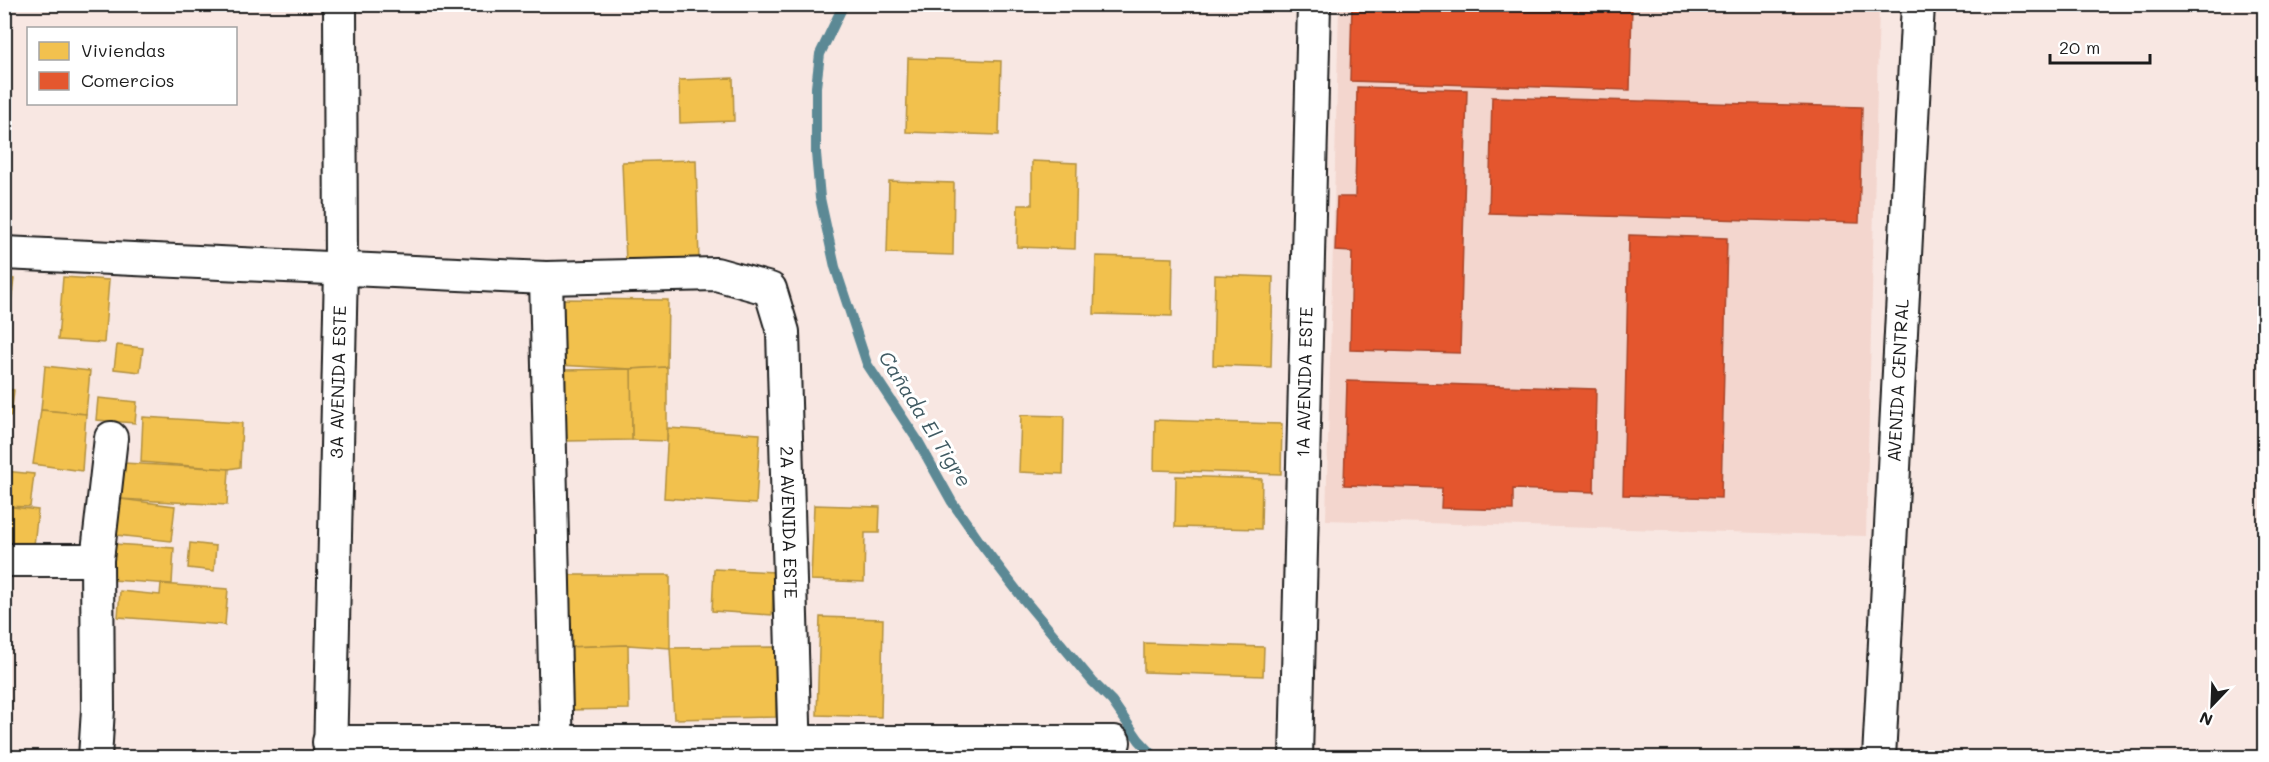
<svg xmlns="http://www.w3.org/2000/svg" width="2269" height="762" viewBox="0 0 2269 762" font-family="Mali,sans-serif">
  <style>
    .built { fill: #f3d6ce }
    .homes { fill: #f2c14e; stroke: #b2903f; stroke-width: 1.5 }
    .shops { fill: #e4572e; stroke: #a84529; stroke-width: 1.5 }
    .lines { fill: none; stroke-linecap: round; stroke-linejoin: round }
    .stream { stroke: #5c8995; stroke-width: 10 }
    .minor-casing { stroke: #1c1c1c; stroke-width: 36 }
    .minor { stroke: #fff; stroke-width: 32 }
    .labels { text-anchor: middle; stroke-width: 6; stroke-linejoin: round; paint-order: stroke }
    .street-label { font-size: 18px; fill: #1c1c1c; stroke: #fff }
    .water-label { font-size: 20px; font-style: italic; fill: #415b63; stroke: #fff }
  </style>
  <rect width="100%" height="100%" fill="#f8e7e2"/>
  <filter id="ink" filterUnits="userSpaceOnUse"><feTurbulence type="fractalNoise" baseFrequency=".0167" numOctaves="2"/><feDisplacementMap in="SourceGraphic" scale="12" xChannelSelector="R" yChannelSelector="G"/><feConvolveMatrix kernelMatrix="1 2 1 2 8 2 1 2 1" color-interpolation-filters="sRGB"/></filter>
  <g filter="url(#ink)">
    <!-- built -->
    <path class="built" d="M1339 5H1879L1866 536 1326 520Z"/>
    <!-- homes -->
    <g class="homes">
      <path d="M908 58 1001 61 999 135 906 132Z"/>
      <path d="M733 78 734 121 680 123 679 80Z"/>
      <path d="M696 160 699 261 626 263 622 162Z"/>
      <path d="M1032 161 1077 163 1075 249 1017 247 1018 205H1032Z"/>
      <path d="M889 181 954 183 953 255 887 253Z"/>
      <path d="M1096 256 1173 258 1172 316 1094 314Z"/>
      <path d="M1215 275 1273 277 1271 367 1213 365Z"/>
      <path d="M63 277 109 280 104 343 58 340Z"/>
      <path d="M4 278 14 279 7 333H4Z"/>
      <path d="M559 299 668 300 667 367 631 369 558 365Z"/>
      <path d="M117 345 143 348 140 372 114 369Z"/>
      <path d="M45 366 90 371 86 414 41 410Z"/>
      <path d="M667 367V441L632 440 631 369Z"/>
      <path d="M631 369 632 440 565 441 563 370Z"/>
      <path d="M4 388 14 390 11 416 4 415Z"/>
      <path d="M98 398 137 402 135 423 96 420Z"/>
      <path d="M41 410 86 414 82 471 33 464Z"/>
      <path d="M1021 415 1064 416 1063 474 1019 472Z"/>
      <path d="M143 417 242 423 240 467 229 469 141 462Z"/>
      <path d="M1155 420 1282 424 1281 474 1154 470Z"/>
      <path d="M668 428 760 434 756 504 664 498Z"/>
      <path d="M123 463 229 469 227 505 120 499Z"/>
      <path d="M4 471 34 474 30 507 4 506Z"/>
      <path d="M1176 476 1262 479 1261 529 1175 527Z"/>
      <path d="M120 499 175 506 171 541 116 535Z"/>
      <path d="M814 505 880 507 879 533H865L864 582 811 580Z"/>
      <path d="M4 506 38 510 33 554 4 551Z"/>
      <path d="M190 543 216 546 214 571 188 568Z"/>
      <path d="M114 544 174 548 172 584 112 580Z"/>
      <path d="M714 569 774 572 772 615 712 611Z"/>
      <path d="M566 575H670V648L628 645 566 647Z"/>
      <path d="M161 584 228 589 225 625 118 617 120 591 160 595Z"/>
      <path d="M820 617 883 619 881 717 817 715Z"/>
      <path d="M1144 643 1264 647 1263 676 1144 672Z"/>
      <path d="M628 645 629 709 567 710 566 647Z"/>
      <path d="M775 647 776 717 674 719 670 648Z"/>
    </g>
    <!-- shops -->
    <g class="shops">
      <path d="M1352 4H1632L1630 90 1350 81Z"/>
      <path d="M1357 87 1467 90 1460 353 1350 350 1352 252 1335 251 1337 197H1355Z"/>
      <path d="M1492 97 1862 107 1859 223 1489 213Z"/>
      <path d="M1629 235 1727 238 1721 498 1623 495Z"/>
      <path d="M1347 381 1596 389 1594 492 1513 489V510L1441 508 1442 488 1344 485Z"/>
    </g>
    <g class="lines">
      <!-- stream -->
      <path class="stream" d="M844 4 820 54 816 87V153L820 198 835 267 867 364 918 441 952 502 982 545 1021 596 1093 682 1112 701 1139 740 1156 758"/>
      <defs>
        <g id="minor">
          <path id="s1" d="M4 253 546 278 716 274 770 289 783 332 795 758"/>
          <path d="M546 278 557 758"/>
          <path d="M4 560H97"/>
          <path d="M329 742H1114"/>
          <path d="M95 758 98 709 97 560 111 438"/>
          <path id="s2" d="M330 758 341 269 340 4"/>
          <path id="s3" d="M1296 758 1314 4"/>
          <path id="s4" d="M1879 758 1918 4"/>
        </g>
      </defs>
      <!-- minor casing -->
      <use href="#minor" class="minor-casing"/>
      <!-- minor -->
      <use href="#minor" class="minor"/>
    </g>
  </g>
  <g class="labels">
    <!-- street labels -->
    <g class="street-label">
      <text dy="6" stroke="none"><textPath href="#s2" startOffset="376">3A AVENIDA ESTE</textPath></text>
      <text dy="6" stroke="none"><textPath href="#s3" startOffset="376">1A AVENIDA ESTE</textPath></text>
      <text dy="6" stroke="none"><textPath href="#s4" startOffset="378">AVENIDA CENTRAL</textPath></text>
      <text dy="6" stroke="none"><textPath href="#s1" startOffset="1004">2A AVENIDA ESTE</textPath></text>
    </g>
    <!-- water labels -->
    <g class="water-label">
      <text transform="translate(925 419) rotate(58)" y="7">Cañada El Tigre</text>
    </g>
  </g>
  <!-- margin -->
  <rect width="2269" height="762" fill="none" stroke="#fff" stroke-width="24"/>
  <rect x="12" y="12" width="2245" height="738" fill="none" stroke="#1c1c1c" stroke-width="2" filter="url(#ink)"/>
  <!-- legend -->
  <rect x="27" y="27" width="210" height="78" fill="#ffffff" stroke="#a4a4a4" stroke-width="1.5"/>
  <rect x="39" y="42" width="30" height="18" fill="#f2c14e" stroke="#a4a4a4" stroke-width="1.5"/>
  <text x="81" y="57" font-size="18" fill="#1c1c1c">Viviendas</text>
  <rect x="39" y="72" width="30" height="18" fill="#e4572e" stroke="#a4a4a4" stroke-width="1.5"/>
  <text x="81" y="87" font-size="18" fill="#1c1c1c">Comercios</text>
  <!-- north arrow -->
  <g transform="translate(2212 705) rotate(203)" stroke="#ffffff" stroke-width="4.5" paint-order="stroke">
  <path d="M0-4.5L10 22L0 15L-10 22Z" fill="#1c1c1c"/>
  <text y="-9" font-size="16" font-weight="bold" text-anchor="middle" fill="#1c1c1c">N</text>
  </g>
  <!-- scale -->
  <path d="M2050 54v9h100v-9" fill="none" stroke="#1c1c1c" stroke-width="3"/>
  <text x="2059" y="54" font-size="18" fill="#1c1c1c" stroke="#ffffff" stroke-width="4.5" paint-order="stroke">20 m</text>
</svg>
